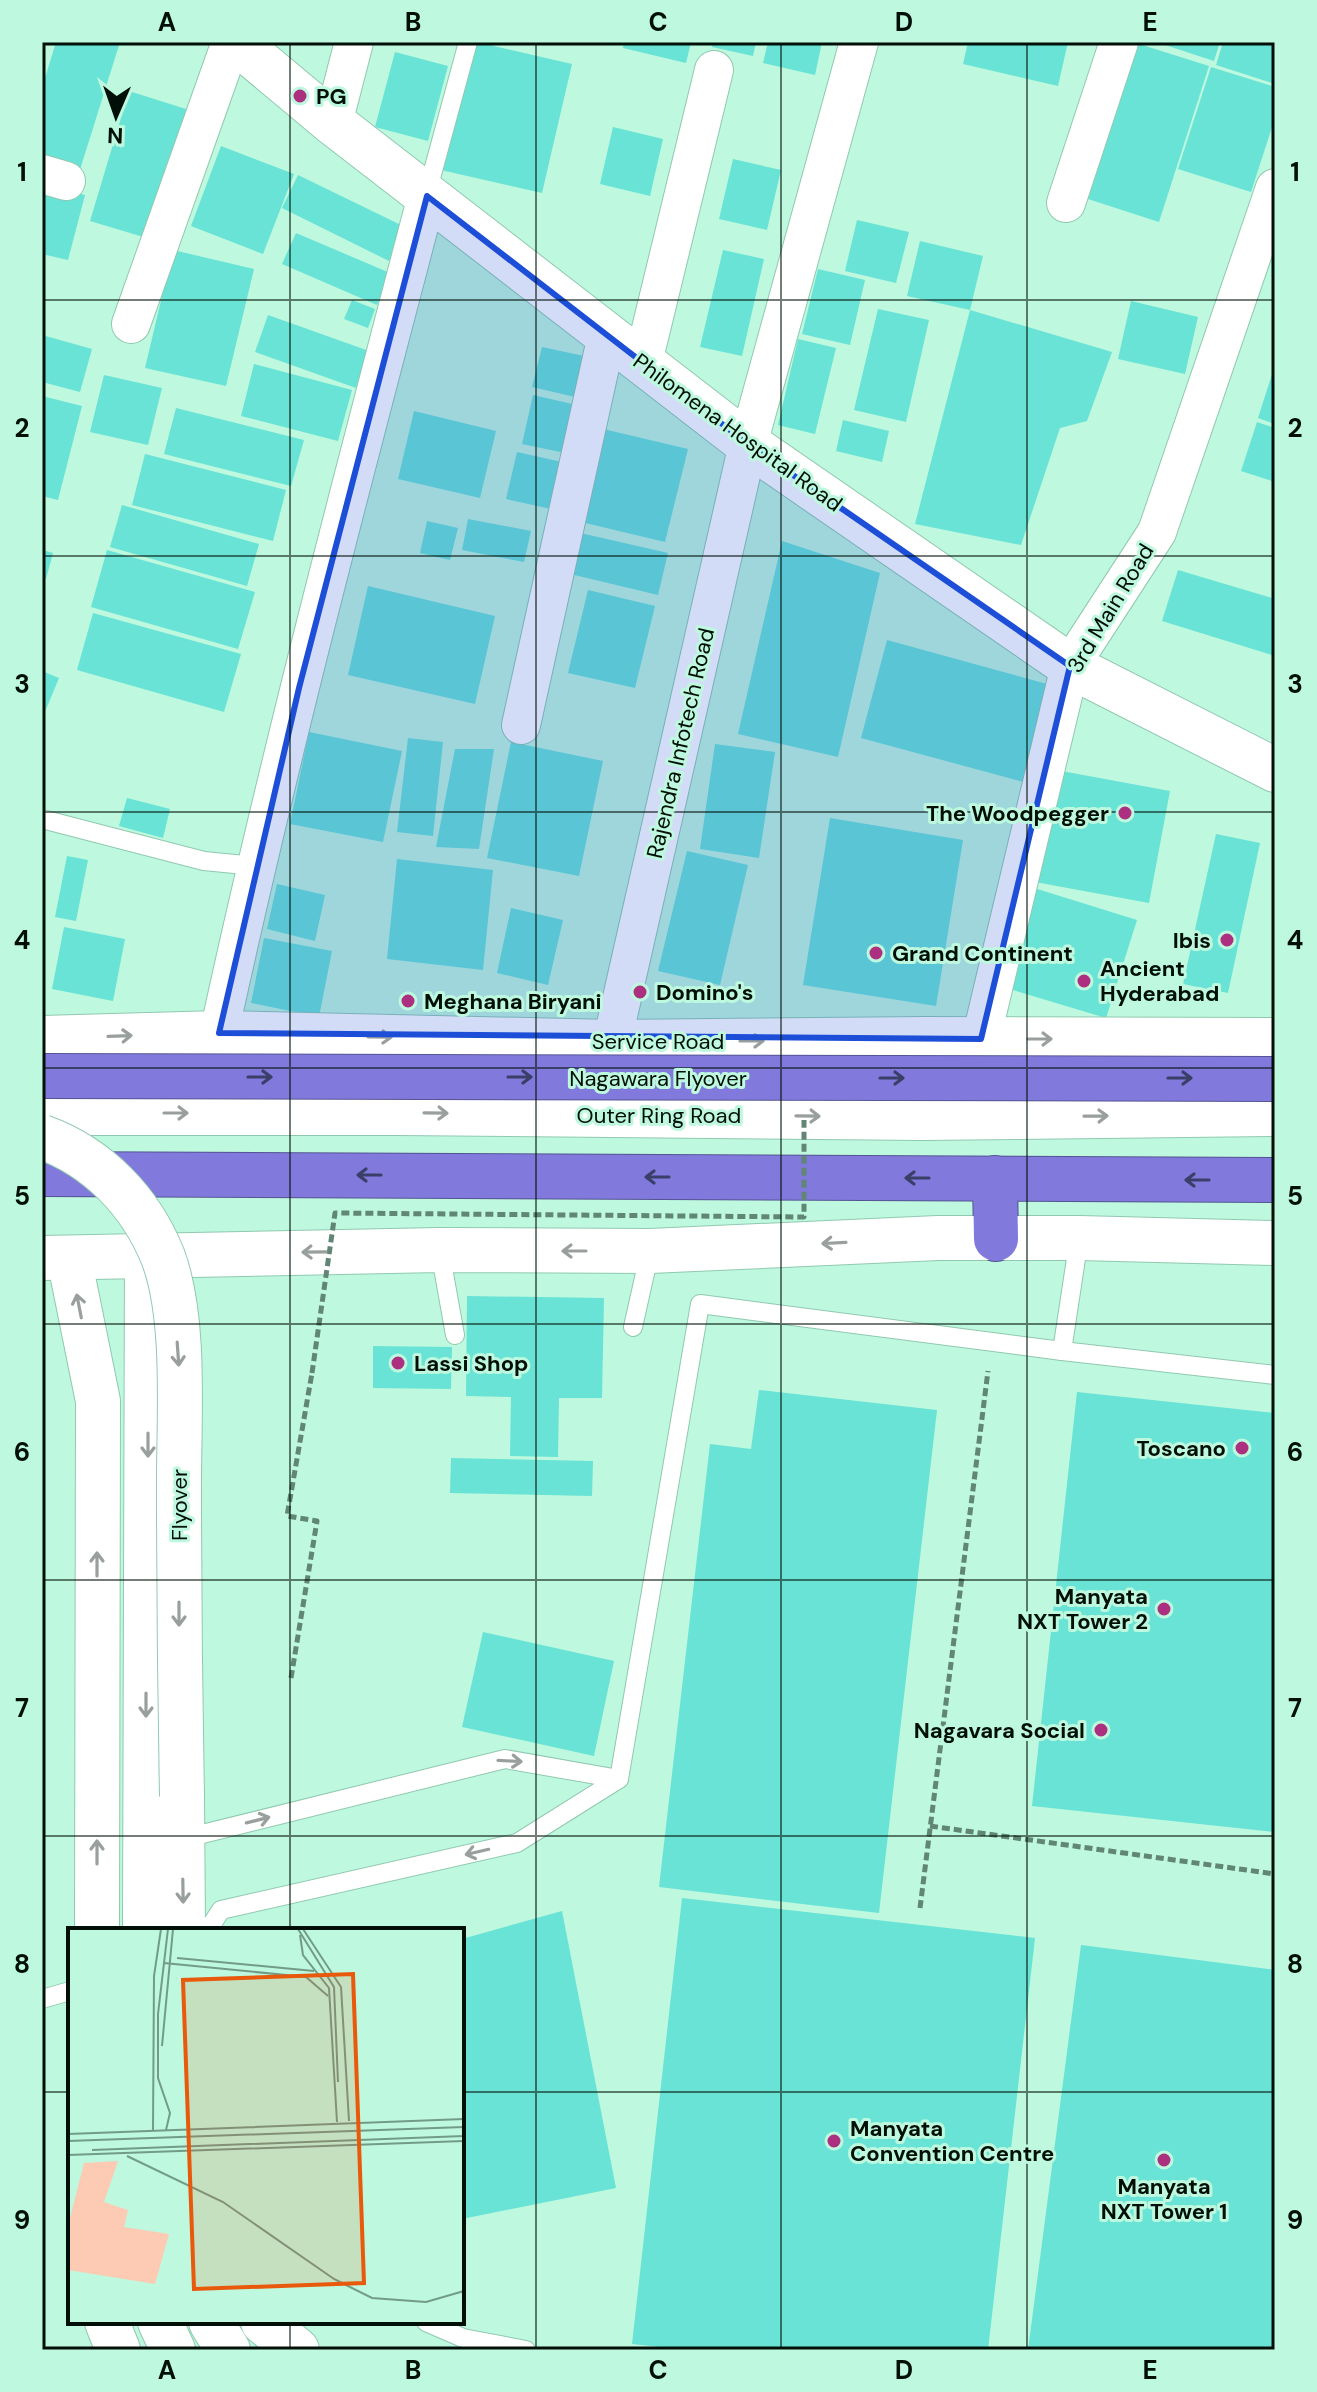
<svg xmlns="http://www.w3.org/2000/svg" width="1317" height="2392" viewBox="0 0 1317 2392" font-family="'DM Sans',sans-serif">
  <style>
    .building { fill: #68e3d5 }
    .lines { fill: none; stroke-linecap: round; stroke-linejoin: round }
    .lane-casing { stroke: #90c9b0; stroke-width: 20 }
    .street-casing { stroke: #90c9b0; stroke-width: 40 }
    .secondary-casing { stroke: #90c9b0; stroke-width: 46 }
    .highway-casing { stroke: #545492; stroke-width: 46 }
    .path { stroke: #618675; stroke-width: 5; stroke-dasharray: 8 4; stroke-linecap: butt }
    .lane { stroke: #fff; stroke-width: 18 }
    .street { stroke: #fff; stroke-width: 38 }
    .secondary { stroke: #fff; stroke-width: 44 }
    .highway { stroke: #8179dc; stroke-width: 44 }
    .secondary-bridge-casing { stroke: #90c9b0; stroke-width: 46; stroke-linecap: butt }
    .highway-bridge-casing { stroke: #545492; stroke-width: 46; stroke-linecap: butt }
    .path-bridge { stroke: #618675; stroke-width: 5; stroke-dasharray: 8 4; stroke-linecap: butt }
    .secondary-bridge { stroke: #fff; stroke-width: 44 }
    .highway-bridge { stroke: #8179dc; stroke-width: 44 }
    .oneway { stroke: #999f9c }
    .oneway2 { stroke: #3a3f67 }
    .marked { fill: #1d4ed8; fill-opacity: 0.2; stroke: #1d4ed8; stroke-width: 6; stroke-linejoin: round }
    .grid { fill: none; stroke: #001008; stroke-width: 2; stroke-opacity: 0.55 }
    .poi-dot { fill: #ac2f80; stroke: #bef8de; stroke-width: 3 }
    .labels { text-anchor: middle; stroke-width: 6; stroke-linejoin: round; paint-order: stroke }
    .poi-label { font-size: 22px; font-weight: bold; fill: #001008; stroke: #bef8de; text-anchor: start }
    .street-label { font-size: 22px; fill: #001008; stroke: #bef8de }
    .inset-road { fill: none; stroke: #729b88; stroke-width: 2 }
    .view { fill: #e8590c; fill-opacity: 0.15; stroke: #e8590c; stroke-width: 4 }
    .inset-edge { fill: none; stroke: #001008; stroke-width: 4 }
    .neatline { fill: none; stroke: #001008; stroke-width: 3 }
    .grid-label { font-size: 26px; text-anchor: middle; font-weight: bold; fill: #001008 }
  </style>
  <rect width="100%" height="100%" fill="#bef8de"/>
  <!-- building -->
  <g class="building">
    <path d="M56 42H120L78 176 42 164V88Z"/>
    <path d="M476 42 572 64 542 193 441 170Z"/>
    <path d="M624 42H691L686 63 623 48Z"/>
    <path d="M713 42H756L753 56 712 47Z"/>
    <path d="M768 42H822L815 75 763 63Z"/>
    <path d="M968 42H1068L1058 86 963 64Z"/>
    <path d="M1156 42H1220L1214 61Z"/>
    <path d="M1223 42H1275V84L1216 65Z"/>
    <path d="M1139 44 1209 66 1159 222 1088 199Z"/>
    <path d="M395 52 448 66 428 141 375 127Z"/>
    <path d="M1211 67 1275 87V118L1251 192 1178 169Z"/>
    <path d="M129 91 189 110 150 239 90 221Z"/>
    <path d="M613 127 663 139 650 196 600 184Z"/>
    <path d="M221 146 294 174 263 254 191 226Z"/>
    <path d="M733 159 781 170 767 230 719 219Z"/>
    <path d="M298 175 405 227 389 261 282 208Z"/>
    <path d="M42 184 85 195 68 260 42 254Z"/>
    <path d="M857 220 909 232 896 283 845 271Z"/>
    <path d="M296 233 390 273 377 305 282 264Z"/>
    <path d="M920 241 983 256 970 310 907 296Z"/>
    <path d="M173 250 254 269 226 386 145 368Z"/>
    <path d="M723 250 764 259 742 356 700 347Z"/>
    <path d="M818 269 865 280 850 345 802 334Z"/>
    <path d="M352 300 375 309 368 328 344 319Z"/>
    <path d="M1131 301 1198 317 1185 374 1118 359Z"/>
    <path d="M878 309 929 320 906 422 854 410Z"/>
    <path d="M970 310 1112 352 1087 421 1060 428 1021 545 915 524Z"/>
    <path d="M268 315 369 351 356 388 255 352Z"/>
    <path d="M42 335 92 349 80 392 42 382Z"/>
    <path d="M798 339 836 348 815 434 778 425Z"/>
    <path d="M542 347 598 359 588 400 532 387Z"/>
    <path d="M254 364 352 390 338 441 241 416Z"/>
    <path d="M1274 368H1275V424L1258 418Z"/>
    <path d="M104 375 162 388 148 445 90 432Z"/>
    <path d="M533 395 581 406 570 454 522 444Z"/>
    <path d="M42 396 82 406 58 500 42 496Z"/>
    <path d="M176 408 304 440 291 486 164 454Z"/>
    <path d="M414 411 496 431 480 498 398 479Z"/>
    <path d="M843 420 889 431 882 462 836 451Z"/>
    <path d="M1257 422 1275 428V482L1241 471Z"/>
    <path d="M599 428 688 449 665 542 577 521Z"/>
    <path d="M517 452 571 464 560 511 506 499Z"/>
    <path d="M145 454 286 490 273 541 132 505Z"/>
    <path d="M122 505 259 544 247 586 110 547Z"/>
    <path d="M468 519 531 531 524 562 462 550Z"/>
    <path d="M427 521 458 528 450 560 420 553Z"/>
    <path d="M576 532 668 553 658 595 566 573Z"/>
    <path d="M782 541 880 573 838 757 738 734Z"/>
    <path d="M42 550 53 553 46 579 42 578Z"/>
    <path d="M107 550 255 592 238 649 91 607Z"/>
    <path d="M1178 570 1275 599V656L1162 621Z"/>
    <path d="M368 586 495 616 475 704 348 675Z"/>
    <path d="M588 590 655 606 635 688 568 673Z"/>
    <path d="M93 613 241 654 224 712 77 670Z"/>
    <path d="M887 640 1058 687 1031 784 861 738Z"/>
    <path d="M42 671 59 678 42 719Z"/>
    <path d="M309 732 402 751 383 842 290 824Z"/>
    <path d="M408 738 443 742 433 836 397 832Z"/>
    <path d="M511 742 603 761 579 876 487 858Z"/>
    <path d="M715 744 775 752 759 858 700 849Z"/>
    <path d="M455 749H494L479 849 436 847Z"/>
    <path d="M1056 770 1170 791 1149 903 1035 882Z"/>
    <path d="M127 798 170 809 163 838 119 826Z"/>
    <path d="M830 818 963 840 936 1006 803 985Z"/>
    <path d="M1216 834 1260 843 1228 993 1183 984Z"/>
    <path d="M687 851 748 865 720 985 658 971Z"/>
    <path d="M67 856 88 860 76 921 55 917Z"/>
    <path d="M397 859 493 870 483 970 387 959Z"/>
    <path d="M277 884 325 895 315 941 267 929Z"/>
    <path d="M1034 888 1137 920 1106 1018 1003 987Z"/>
    <path d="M511 908 563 920 548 985 497 973Z"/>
    <path d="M64 927 125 939 113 1001 52 989Z"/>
    <path d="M264 938 332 951 319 1017 251 1003Z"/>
    <path d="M467 1296 604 1298 602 1398H559L558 1457 510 1456 511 1397 466 1396Z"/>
    <path d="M373 1346 452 1347 451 1389 373 1388Z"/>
    <path d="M759 1390 937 1410 879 1913 659 1887 710 1444 751 1449Z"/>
    <path d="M1077 1392 1275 1413V1832L1032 1806Z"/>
    <path d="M451 1458 593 1461 592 1496 450 1493Z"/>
    <path d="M483 1632 614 1661 594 1756 462 1727Z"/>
    <path d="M682 1898 1035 1938 988 2350H687L632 2344Z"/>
    <path d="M562 1911 616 2188 462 2219V1939Z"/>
    <path d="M1081 1945 1275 1970V2350H1028Z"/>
  </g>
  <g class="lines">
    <defs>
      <g id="lane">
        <path d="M427 193 468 42"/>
        <path d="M42 819 204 861 255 866"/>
        <path d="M440 1251 455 1335"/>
        <path d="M633 1327 650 1251"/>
        <path d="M1062 1351 1275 1375"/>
        <path d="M182 1839 505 1759 619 1779"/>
        <path d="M208 1930 221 1910 517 1843 619 1779 700 1304 1062 1351 1079 1239"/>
        <path d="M42 1999 70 1991"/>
        <path d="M426 2322 463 2338 526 2350"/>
      </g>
      <g id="street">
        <path d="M333 123 354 42"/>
        <path d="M42 174 66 181"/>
        <path d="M1066 203 1119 42"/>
        <path d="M131 324 231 42"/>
        <path d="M643 362 714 70"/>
        <path d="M521 725 607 335"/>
        <path d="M219 1033C280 752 354 474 427 196"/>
        <path d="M981 1039 1070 666 1157 532 1275 188"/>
        <path d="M612 1042 748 444 859 42"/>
      </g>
      <g id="secondary">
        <path d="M236 42 333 123 748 444 1070 666 1275 770"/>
        <path d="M42 1038 219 1033 612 1042 925 1039 1275 1040"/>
        <path d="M42 1113H398L924 1118 1275 1114"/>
        <path d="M42 1258 440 1250 650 1251 938 1238H1079L1275 1243"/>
        <path d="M69 1258 98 1401 97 1930"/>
        <path d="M182 1796 183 1930"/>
        <path d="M145 1930 147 1255"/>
        <path d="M107 2322 118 2350"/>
        <path d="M160 2322 173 2350"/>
        <path d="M211 2322 228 2350"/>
        <path d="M263 2322 297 2350"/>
      </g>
      <g id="highway">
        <path d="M42 1174 1275 1180"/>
        <path d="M995 1178 996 1239"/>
      </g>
    </defs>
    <!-- lane casing -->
    <use href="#lane" class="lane-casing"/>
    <!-- street casing -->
    <use href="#street" class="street-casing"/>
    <!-- secondary casing -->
    <use href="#secondary" class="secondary-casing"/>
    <!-- highway casing -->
    <use href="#highway" class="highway-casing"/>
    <!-- path -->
    <g class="path">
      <path d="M291 1678 317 1521 287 1516 312 1373"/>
      <path d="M930 1826 1275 1874"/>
      <path d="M920 1908 988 1371"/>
    </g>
    <!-- lane -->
    <use href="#lane" class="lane"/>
    <!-- street -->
    <use href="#street" class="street"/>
    <!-- secondary -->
    <use href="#secondary" class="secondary"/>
    <!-- highway -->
    <use href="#highway" class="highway"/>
    <defs>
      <path id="secondary-bridge" d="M42 1137C98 1157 141 1202 163 1257 186 1318 179 1415 179 1480 179 1586 180 1691 182 1796"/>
      <path id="highway-bridge" d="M42 1076 1275 1079"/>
    </defs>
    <!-- secondary-bridge casing -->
    <use href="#secondary-bridge" class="secondary-bridge-casing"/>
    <!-- highway-bridge casing -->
    <use href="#highway-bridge" class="highway-bridge-casing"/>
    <!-- path-bridge -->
    <path class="path-bridge" d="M312 1373 335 1213 804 1217V1120"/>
    <!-- secondary-bridge -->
    <use href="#secondary-bridge" class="secondary-bridge"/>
    <!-- highway-bridge -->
    <use href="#highway-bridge" class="highway-bridge"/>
  </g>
  <!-- one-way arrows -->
  <defs><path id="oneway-shaft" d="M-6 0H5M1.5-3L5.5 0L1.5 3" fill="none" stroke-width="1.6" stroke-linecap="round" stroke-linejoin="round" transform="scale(2)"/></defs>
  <g class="oneway">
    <use href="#oneway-shaft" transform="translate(120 1036) rotate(-2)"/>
    <use href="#oneway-shaft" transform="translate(380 1037) rotate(1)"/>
    <use href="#oneway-shaft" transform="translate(1040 1039)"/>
    <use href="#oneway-shaft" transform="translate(752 1041)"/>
    <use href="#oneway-shaft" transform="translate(176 1113)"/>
    <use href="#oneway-shaft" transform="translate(436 1113) rotate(1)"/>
    <use href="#oneway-shaft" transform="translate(808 1116) rotate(1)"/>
    <use href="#oneway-shaft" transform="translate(1096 1116) rotate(-1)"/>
    <use href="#oneway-shaft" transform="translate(834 1243) rotate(177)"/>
    <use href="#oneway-shaft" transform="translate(574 1251) rotate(-180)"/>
    <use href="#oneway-shaft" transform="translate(314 1252) rotate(179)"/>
    <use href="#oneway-shaft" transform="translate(79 1306) rotate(-101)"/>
    <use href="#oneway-shaft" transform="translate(178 1354) rotate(86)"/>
    <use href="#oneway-shaft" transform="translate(148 1445) rotate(90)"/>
    <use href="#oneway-shaft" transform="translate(97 1564) rotate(-90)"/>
    <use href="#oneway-shaft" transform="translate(179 1614) rotate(90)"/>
    <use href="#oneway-shaft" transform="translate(146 1705) rotate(90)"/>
    <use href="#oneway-shaft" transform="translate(510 1761) rotate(3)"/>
    <use href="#oneway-shaft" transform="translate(258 1820) rotate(-14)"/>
    <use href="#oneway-shaft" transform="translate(97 1852) rotate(-90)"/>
    <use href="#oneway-shaft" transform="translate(477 1852) rotate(167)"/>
    <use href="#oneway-shaft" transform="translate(183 1891) rotate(89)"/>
  </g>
  <g class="oneway2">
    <use href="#oneway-shaft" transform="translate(260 1077)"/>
    <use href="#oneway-shaft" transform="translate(520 1077)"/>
    <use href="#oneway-shaft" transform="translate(892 1078)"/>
    <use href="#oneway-shaft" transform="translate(1180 1078)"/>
    <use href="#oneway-shaft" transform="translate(369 1175) rotate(-180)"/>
    <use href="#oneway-shaft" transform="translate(657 1177) rotate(-180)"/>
    <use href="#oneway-shaft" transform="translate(917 1178) rotate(-180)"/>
    <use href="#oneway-shaft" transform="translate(1197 1180) rotate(-180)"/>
  </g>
  <!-- marked area -->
  <path class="marked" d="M427 196 748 444 1070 666 981 1039 219 1033 299 688Z"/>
  <!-- grid -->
  <path class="grid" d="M290 42V1930M536 42V2350M781 42V2350M1027 42V2350M42 300H1275M42 556H1275M42 812H1275M42 1068H1275M42 1324H1275M42 1580H1275M42 1836H1275M42 2092H70M462 2092H1275M290 2322V2350"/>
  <!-- markers -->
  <g class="poi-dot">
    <circle cx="300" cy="96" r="8"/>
    <circle cx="1125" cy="813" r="8"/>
    <circle cx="1227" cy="940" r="8"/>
    <circle cx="876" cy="953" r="8"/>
    <circle cx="1084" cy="981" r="8"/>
    <circle cx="640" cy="992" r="8"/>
    <circle cx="408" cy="1001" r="8"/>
    <circle cx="398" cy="1363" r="8"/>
    <circle cx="1242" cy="1448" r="8"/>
    <circle cx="1164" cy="1609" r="8"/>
    <circle cx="1101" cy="1730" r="8"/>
    <circle cx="834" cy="2141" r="8"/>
    <circle cx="1164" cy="2160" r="8"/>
  </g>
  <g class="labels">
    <!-- poi labels -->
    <g class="poi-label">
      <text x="316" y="104">PG</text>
      <text x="1109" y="821" text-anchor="end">The Woodpegger</text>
      <text x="1211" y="948" text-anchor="end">Ibis</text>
      <text x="892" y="961">Grand Continent</text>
      <text x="1100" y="976">Ancient<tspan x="1100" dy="25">Hyderabad</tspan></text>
      <text x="656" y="1000">Domino's</text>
      <text x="424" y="1009">Meghana Biryani</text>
      <text x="414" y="1371">Lassi Shop</text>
      <text x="1226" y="1456" text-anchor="end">Toscano</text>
      <text x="1148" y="1604" text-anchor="end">Manyata<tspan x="1148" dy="25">NXT Tower 2</tspan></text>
      <text x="1085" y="1738" text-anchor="end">Nagavara Social</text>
      <text x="850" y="2136">Manyata<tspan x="850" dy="25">Convention Centre</tspan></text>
      <text x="1164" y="2194" text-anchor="middle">Manyata<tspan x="1164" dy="25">NXT Tower 1</tspan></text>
    </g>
    <!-- street labels -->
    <g class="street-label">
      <text transform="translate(738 432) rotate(36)" y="8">Philomena Hospital Road</text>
      <text transform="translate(1110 608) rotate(-59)" y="8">3rd Main Road</text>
      <text transform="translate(680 743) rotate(-77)" y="8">Rajendra Infotech Road</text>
      <text x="658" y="1049">Service Road</text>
      <text x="658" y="1086">Nagawara Flyover</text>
      <text x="659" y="1123">Outer Ring Road</text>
      <text transform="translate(179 1505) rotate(-90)" y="8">Flyover</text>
    </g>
  </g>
  <!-- overview -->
  <g transform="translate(68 1928)">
    <rect width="396" height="396" fill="#bef8de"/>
    <path d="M50 233 36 274 60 282 56 299 101 306 87 356 0 342V298L16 235Z" fill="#fdcab4"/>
    <path class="inset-road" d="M230 1 266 59 270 154M235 1 273 59 281 193M232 7 235 27 261 60 269 194M109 30 246 43M96 35 238 49 260 68M94 118 105 1M85 202 86 48 93 1M98 202 102 185 90 150V86L100 1M0 206 396 191M0 213 396 199M24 222 396 208M0 227 396 213M59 228 155 274 266 351 304 370 358 374 396 363"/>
    <path class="view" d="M285 46 296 355 126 361 115 52Z"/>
    <rect width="396" height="396" class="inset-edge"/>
  </g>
  <!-- border -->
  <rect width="1317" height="2392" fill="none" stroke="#bef8de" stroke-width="88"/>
  <!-- north arrow -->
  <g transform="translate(116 116) rotate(182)" stroke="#bef8de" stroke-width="6" paint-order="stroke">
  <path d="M0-6L14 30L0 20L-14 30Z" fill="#001008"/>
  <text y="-12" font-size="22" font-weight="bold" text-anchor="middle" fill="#001008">N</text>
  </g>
  <rect x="44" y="44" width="1229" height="2304" class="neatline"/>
  <g class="grid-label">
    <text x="167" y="31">A</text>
    <text x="413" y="31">B</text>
    <text x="658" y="31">C</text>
    <text x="904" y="31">D</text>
    <text x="1150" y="31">E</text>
    <text x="22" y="181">1</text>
    <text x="1295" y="181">1</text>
    <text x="22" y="437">2</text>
    <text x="1295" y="437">2</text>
    <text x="22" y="693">3</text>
    <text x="1295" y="693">3</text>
    <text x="22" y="949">4</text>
    <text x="1295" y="949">4</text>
    <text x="22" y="1205">5</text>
    <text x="1295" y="1205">5</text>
    <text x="22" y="1461">6</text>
    <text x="1295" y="1461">6</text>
    <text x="22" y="1717">7</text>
    <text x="1295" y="1717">7</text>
    <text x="22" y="1973">8</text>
    <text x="1295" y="1973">8</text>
    <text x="22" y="2229">9</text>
    <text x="1295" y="2229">9</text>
    <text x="167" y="2379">A</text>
    <text x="413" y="2379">B</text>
    <text x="658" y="2379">C</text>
    <text x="904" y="2379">D</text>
    <text x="1150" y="2379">E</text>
  </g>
</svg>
